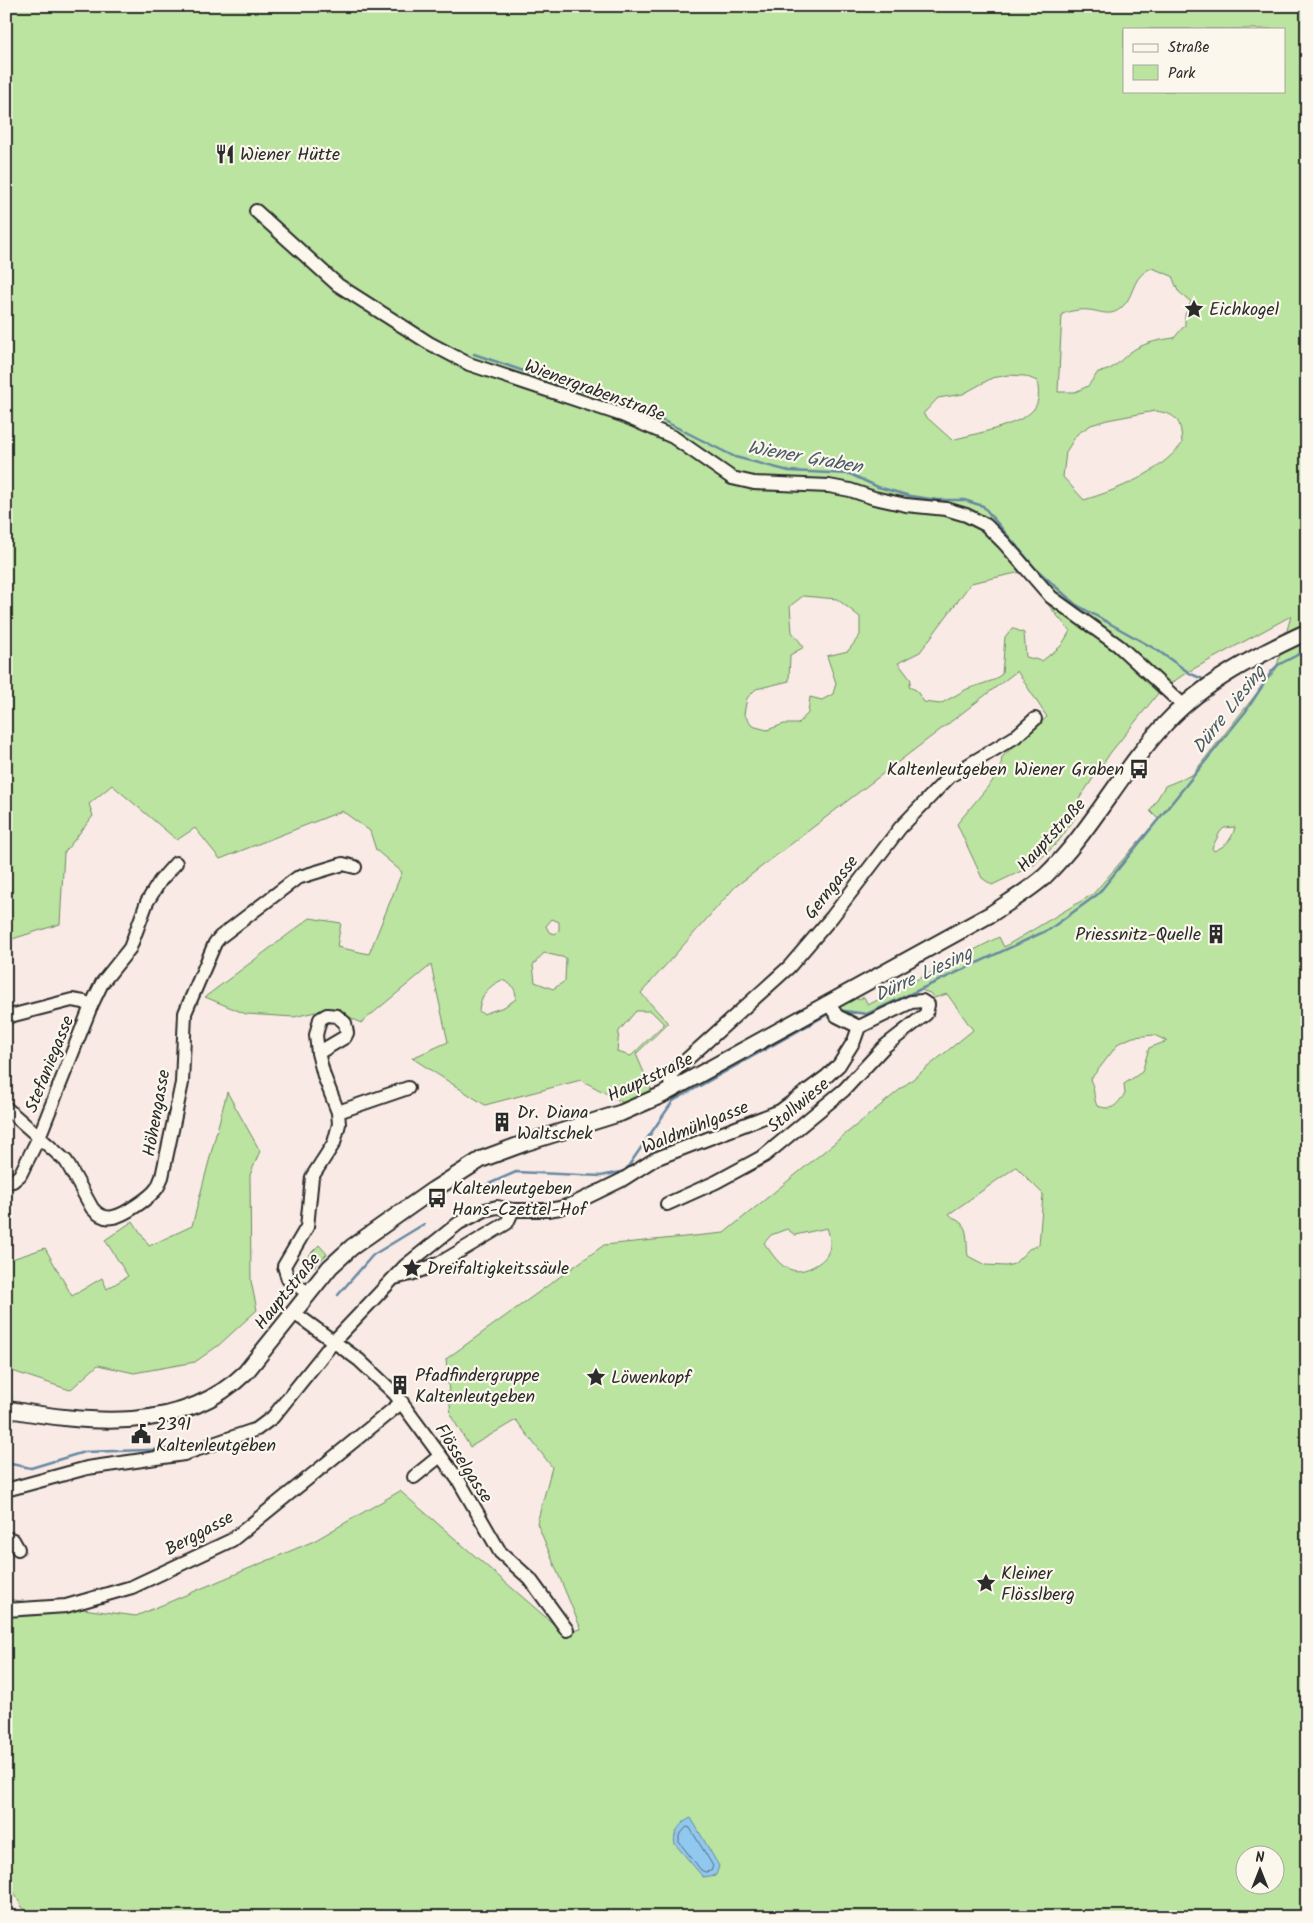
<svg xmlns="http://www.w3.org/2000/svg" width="1313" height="1923" viewBox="0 0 1313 1923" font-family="Kalam,sans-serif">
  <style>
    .green { fill: #bae4a0; stroke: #728866; fill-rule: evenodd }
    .water { fill: #91c8ef; stroke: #6889a1 }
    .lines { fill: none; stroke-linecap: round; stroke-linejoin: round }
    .shore { stroke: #546a79; stroke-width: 1 }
    .stream { stroke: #6889a1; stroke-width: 2.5 }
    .minor-casing { stroke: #2b2b2b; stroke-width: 16 }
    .major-casing { stroke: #2b2b2b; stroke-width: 19 }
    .minor { stroke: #fbf7ec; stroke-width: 12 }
    .major { stroke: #fbf7ec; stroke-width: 15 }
    .labels { text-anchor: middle; stroke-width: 4.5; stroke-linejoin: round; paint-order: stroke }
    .poi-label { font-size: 18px; fill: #2b2b2b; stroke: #fbf7ec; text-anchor: start }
    .street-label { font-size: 18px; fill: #2b2b2b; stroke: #fbf7ec }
    .water-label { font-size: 19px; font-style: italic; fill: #4a5a66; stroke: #fbf7ec }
  </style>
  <rect width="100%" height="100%" fill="#f9eae6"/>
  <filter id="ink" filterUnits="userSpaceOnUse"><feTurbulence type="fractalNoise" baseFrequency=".02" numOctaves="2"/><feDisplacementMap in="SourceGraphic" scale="10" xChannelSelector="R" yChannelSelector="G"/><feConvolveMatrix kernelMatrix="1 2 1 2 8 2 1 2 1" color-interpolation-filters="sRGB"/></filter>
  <g filter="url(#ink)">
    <!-- green -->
    <g class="green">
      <path d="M6 6H1307V1917H34L22 1907 12 1889 6 1886V1599L136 1616 314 1541 400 1491 564 1633 581 1629 537 1523 552 1467 516 1420 470 1447 451 1416 446 1359 604 1245 724 1233 973 1030 947 994 934 998 930 993 921 990 871 1014 839 1013 834 1006 855 995 858 1000 864 997 868 1005 999 937 1004 947 1093 894 1158 819 1150 811 1165 786 1192 775 1276 669 1291 616 1186 673 1160 691 1111 752 1079 799 1085 804 1058 842 1034 865 992 885 982 878 957 824 1000 772 1002 757 1047 717 1017 671 735 887 641 993 668 1023 636 1054 652 1091 624 1103 581 1080 485 1105 412 1058 448 1042 431 965 361 1023 332 1008 294 1017 246 1014 205 997 310 918 341 923 337 947 369 954 402 872 376 850 370 831 342 811 220 859 195 828 177 840 112 785 89 804 93 816 64 853 60 924 6 941ZM1124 29H1284V91H1124ZM1152 268 1172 276 1178 291 1191 302 1185 315V325L1174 338C1159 340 1148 342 1135 349 1120 358 1116 371 1098 372L1088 386 1075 392H1058L1062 314C1071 311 1079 309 1089 310 1100 311 1111 318 1122 307 1135 296 1131 276 1152 268ZM1009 375 1025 376 1037 381C1039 391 1040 402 1033 410 1019 426 973 434 952 440L923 414 938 398 963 394 992 378ZM1155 411C1179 414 1181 422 1182 444 1157 474 1120 489 1084 500L1063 477 1066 452 1077 434 1091 425 1107 420ZM1021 572 1070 631 1061 646 1042 661 1026 657 1024 633 1012 628 1005 637 1002 674 994 680 967 689 940 704 924 702 916 690 909 687 911 680 898 663 920 652 971 583ZM803 596 837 599 860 617V635L848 651 827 656 836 683 833 694 822 700 810 697 808 713 798 724H784L767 730 752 726 744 714 747 698 756 689 789 681 790 655 804 647 792 632 790 606ZM1235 827C1232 840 1226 846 1214 851L1212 848 1220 832 1224 828ZM552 919 559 922V930L555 934 549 932 546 926ZM544 953 566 958 565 981 553 989 535 982 533 965ZM502 980C511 984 516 987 516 999L504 1007 483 1014 479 1011C480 996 488 986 502 980ZM636 1011H651L664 1024 631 1056 617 1052 619 1031ZM1154 1035 1167 1041 1149 1048 1142 1072 1124 1084 1125 1094C1115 1106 1114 1111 1097 1106 1093 1097 1095 1087 1090 1080L1119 1043 1133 1037ZM1016 1167 1043 1194 1039 1245 1029 1249 1014 1264 1006 1266 985 1265 968 1256C966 1246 969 1232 962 1224 959 1221 953 1218 949 1214ZM827 1228C834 1247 829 1259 812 1267 806 1270 798 1272 792 1270 779 1267 772 1253 764 1243L771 1235 787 1229 795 1235ZM1246 1856H1276V1886H1246Z"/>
      <path d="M227 1092 260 1151 250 1175 251 1281 257 1310 219 1345 195 1362 134 1373 98 1365 70 1390 6 1369V1261L45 1248 72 1296 102 1278 107 1289 128 1276 105 1240 133 1221 149 1246 192 1226Z"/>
      <path d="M319 1245 327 1254 314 1267 305 1259Z"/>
    </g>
    <!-- water -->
    <path class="water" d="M691 1818 719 1866 716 1875 703 1877 675 1844C672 1833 681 1822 691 1818Z"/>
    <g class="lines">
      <!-- shore -->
      <path class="shore" d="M687 1827 690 1828 713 1866 711 1871 705 1872 701 1870 679 1842V1836Z"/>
      <!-- stream -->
      <g class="stream">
        <path d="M474 354 632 408 664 421 735 457 789 471 850 474 878 487 910 496 937 500H964L983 506 1035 568 1075 604 1157 650 1191 674 1205 680"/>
        <path d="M837 1010 867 1014 1050 929 1098 894 1246 711 1272 671 1278 665 1307 650"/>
        <path d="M482 1187 516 1172 601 1176 625 1171 673 1101 830 1013"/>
        <path d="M338 1295 373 1255 424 1224"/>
        <path d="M6 1463 31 1468 84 1452 179 1449"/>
      </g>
      <defs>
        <g id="minor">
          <path d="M256 211 338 285 429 343 469 364 622 415 673 437 732 478 754 483 829 486 850 490 874 498 906 505 946 509 966 515 986 525 1004 543 1051 597 1119 646 1184 706"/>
          <path d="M828 1003 837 1016 859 1027"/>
          <path d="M6 1017 72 1000 84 1002 91 1006"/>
          <path d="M673 1090 670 1082 673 1072 789 967 832 917 900 828 950 776 1015 737 1035 719"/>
          <path d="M6 1108 66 1161 92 1208C97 1214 104 1219 113 1217 123 1216 151 1197 157 1188 159 1185 160 1181 162 1177L182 1083 185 1013 215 943 220 937 297 878 343 864 355 867"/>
          <path d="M338 1112 408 1088"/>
          <path d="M6 1182 13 1181 20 1175 39 1137 91 1006 102 983 130 948 147 902 160 881 176 863"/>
          <path d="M394 1278 411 1274 440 1263 507 1223 513 1210"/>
          <path d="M308 1293 288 1279 284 1266 307 1227 312 1177 334 1143 339 1124 338 1112 324 1076 318 1053 345 1037 347 1033 345 1023 337 1016 327 1015 320 1019 316 1035 318 1053"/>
          <path d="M293 1312 359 1360 395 1394 459 1481 500 1552 530 1579 567 1630"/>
          <path d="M414 1477 440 1456"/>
          <path d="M6 1490 87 1468 184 1454 257 1429 273 1417 334 1341 405 1266 459 1223 485 1210 497 1207 513 1210H548L560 1208 575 1203 622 1180 655 1159 780 1111 827 1076 839 1065 854 1041 859 1027 911 1002 922 1001 928 1005 926 1014 885 1046 844 1090 764 1156 716 1182 667 1204"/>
          <path d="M6 1538 13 1540 18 1549"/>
          <path d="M6 1610 66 1606 132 1587 232 1540 402 1402"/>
        </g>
        <path id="major" d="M6 1409C87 1423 182 1435 246 1372L330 1267 352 1247 433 1190 482 1159 525 1143 621 1113 662 1095 991 914C1009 902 1028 891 1044 877 1092 831 1121 770 1167 722 1204 682 1257 655 1307 632"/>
      </defs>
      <!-- minor casing -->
      <use href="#minor" class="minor-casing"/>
      <!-- major casing -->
      <use href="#major" class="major-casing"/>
      <!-- minor -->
      <use href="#minor" class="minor"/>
      <!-- major -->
      <use href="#major" class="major"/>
    </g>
  </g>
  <!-- icons -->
  <defs>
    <symbol id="restaurant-bare" viewBox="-9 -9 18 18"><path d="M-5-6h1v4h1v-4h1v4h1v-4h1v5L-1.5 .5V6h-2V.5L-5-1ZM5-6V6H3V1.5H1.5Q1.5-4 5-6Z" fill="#2b2b2b" stroke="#fbf7ec" stroke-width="2.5" paint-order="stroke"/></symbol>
    <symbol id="sight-bare" viewBox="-9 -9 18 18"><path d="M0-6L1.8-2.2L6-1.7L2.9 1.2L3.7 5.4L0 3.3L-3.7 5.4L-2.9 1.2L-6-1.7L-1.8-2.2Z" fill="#2b2b2b" stroke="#fbf7ec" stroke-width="2.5" paint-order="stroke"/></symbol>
    <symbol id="bus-bare" viewBox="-9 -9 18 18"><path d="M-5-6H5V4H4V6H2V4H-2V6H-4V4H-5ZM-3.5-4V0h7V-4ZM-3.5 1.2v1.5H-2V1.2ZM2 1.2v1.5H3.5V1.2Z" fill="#2b2b2b" stroke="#fbf7ec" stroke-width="2.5" paint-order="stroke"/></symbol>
    <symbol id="building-bare" viewBox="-9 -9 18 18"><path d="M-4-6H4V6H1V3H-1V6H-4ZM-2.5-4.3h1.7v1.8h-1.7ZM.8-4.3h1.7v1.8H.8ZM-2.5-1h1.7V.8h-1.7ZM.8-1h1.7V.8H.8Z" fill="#2b2b2b" stroke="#fbf7ec" stroke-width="2.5" paint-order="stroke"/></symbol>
    <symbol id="civic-bare" viewBox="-9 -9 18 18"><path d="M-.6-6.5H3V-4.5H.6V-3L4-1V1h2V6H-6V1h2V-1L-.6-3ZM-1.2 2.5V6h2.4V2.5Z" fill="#2b2b2b" stroke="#fbf7ec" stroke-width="2.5" paint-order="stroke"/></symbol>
  </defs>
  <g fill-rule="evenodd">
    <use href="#restaurant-bare" x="211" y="140" width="28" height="28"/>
    <use href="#sight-bare" x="1180" y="295" width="28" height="28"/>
    <use href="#bus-bare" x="1125" y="755" width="28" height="28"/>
    <use href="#building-bare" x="1202" y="920" width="28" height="28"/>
    <use href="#building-bare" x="488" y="1108" width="28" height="28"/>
    <use href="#bus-bare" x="423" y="1184" width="28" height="28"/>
    <use href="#sight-bare" x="398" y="1254" width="28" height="28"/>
    <use href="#sight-bare" x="582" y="1363" width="28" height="28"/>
    <use href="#building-bare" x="386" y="1371" width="28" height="28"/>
    <use href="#civic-bare" x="127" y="1420" width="28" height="28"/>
    <use href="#sight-bare" x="972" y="1569" width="28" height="28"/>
  </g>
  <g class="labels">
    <!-- poi labels -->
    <g class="poi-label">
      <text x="240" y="160">Wiener Hütte</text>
      <text x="1209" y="315">Eichkogel</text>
      <text x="1124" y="775" text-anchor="end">Kaltenleutgeben Wiener Graben</text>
      <text x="1201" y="940" text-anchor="end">Priessnitz-Quelle</text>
      <text x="517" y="1118">Dr. Diana<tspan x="517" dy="21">Waltschek</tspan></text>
      <text x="452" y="1194">Kaltenleutgeben<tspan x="452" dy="21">Hans-Czettel-Hof</tspan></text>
      <text x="427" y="1274">Dreifaltigkeitssäule</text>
      <text x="415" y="1381">Pfadfindergruppe<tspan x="415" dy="21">Kaltenleutgeben</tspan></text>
      <text x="611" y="1383">Löwenkopf</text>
      <text x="156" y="1430">2391<tspan x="156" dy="21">Kaltenleutgeben</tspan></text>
      <text x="1001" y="1579">Kleiner<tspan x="1001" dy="21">Flösslberg</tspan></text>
    </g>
    <!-- street labels -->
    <g class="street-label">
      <text transform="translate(595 390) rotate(20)" y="6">Wienergrabenstraße</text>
      <text transform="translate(1051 835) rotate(-48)" y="6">Hauptstraße</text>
      <text transform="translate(831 887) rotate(-52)" y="6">Gerngasse</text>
      <text transform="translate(49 1064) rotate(-68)" y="6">Stefaniegasse</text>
      <text transform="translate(650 1077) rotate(-25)" y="6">Hauptstraße</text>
      <text transform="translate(798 1105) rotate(-40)" y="6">Stollwiese</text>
      <text transform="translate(156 1113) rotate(-80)" y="6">Höhengasse</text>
      <text transform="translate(695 1127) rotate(-22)" y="6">Waldmühlgasse</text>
      <text transform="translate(287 1291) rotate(-51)" y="6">Hauptstraße</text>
      <text transform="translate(464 1463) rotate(57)" y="6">Flösselgasse</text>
      <text transform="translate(199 1533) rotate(-28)" y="6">Berggasse</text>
    </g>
    <!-- water labels -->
    <g class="water-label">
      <text transform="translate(805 456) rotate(10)" y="7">Wiener Graben</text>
      <text transform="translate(1228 709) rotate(-52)" y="7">Dürre Liesing</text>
      <text transform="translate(923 973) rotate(-25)" y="7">Dürre Liesing</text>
    </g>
  </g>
  <!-- margin -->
  <rect width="1313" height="1923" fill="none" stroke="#fbf7ec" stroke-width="25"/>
  <rect x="12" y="12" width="1288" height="1898" fill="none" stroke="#2b2b2b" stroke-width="2" filter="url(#ink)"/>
  <!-- legend -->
  <rect x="1123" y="28" width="162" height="65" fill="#fbf7ec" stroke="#a8a59f"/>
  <rect x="1133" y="44" width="25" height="8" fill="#fbf7ec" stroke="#a8a59f"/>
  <text x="1168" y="52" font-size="15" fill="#2b2b2b">Straße</text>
  <rect x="1133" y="65" width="25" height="15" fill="#bae4a0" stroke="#a8a59f"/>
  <text x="1168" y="78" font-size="15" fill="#2b2b2b">Park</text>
  <!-- north arrow -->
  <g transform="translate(1260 1870)"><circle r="24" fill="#fbf7ec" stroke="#a8a59f"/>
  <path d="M0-4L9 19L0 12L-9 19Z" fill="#2b2b2b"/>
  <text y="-8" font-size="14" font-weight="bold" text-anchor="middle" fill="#2b2b2b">N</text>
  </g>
</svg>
